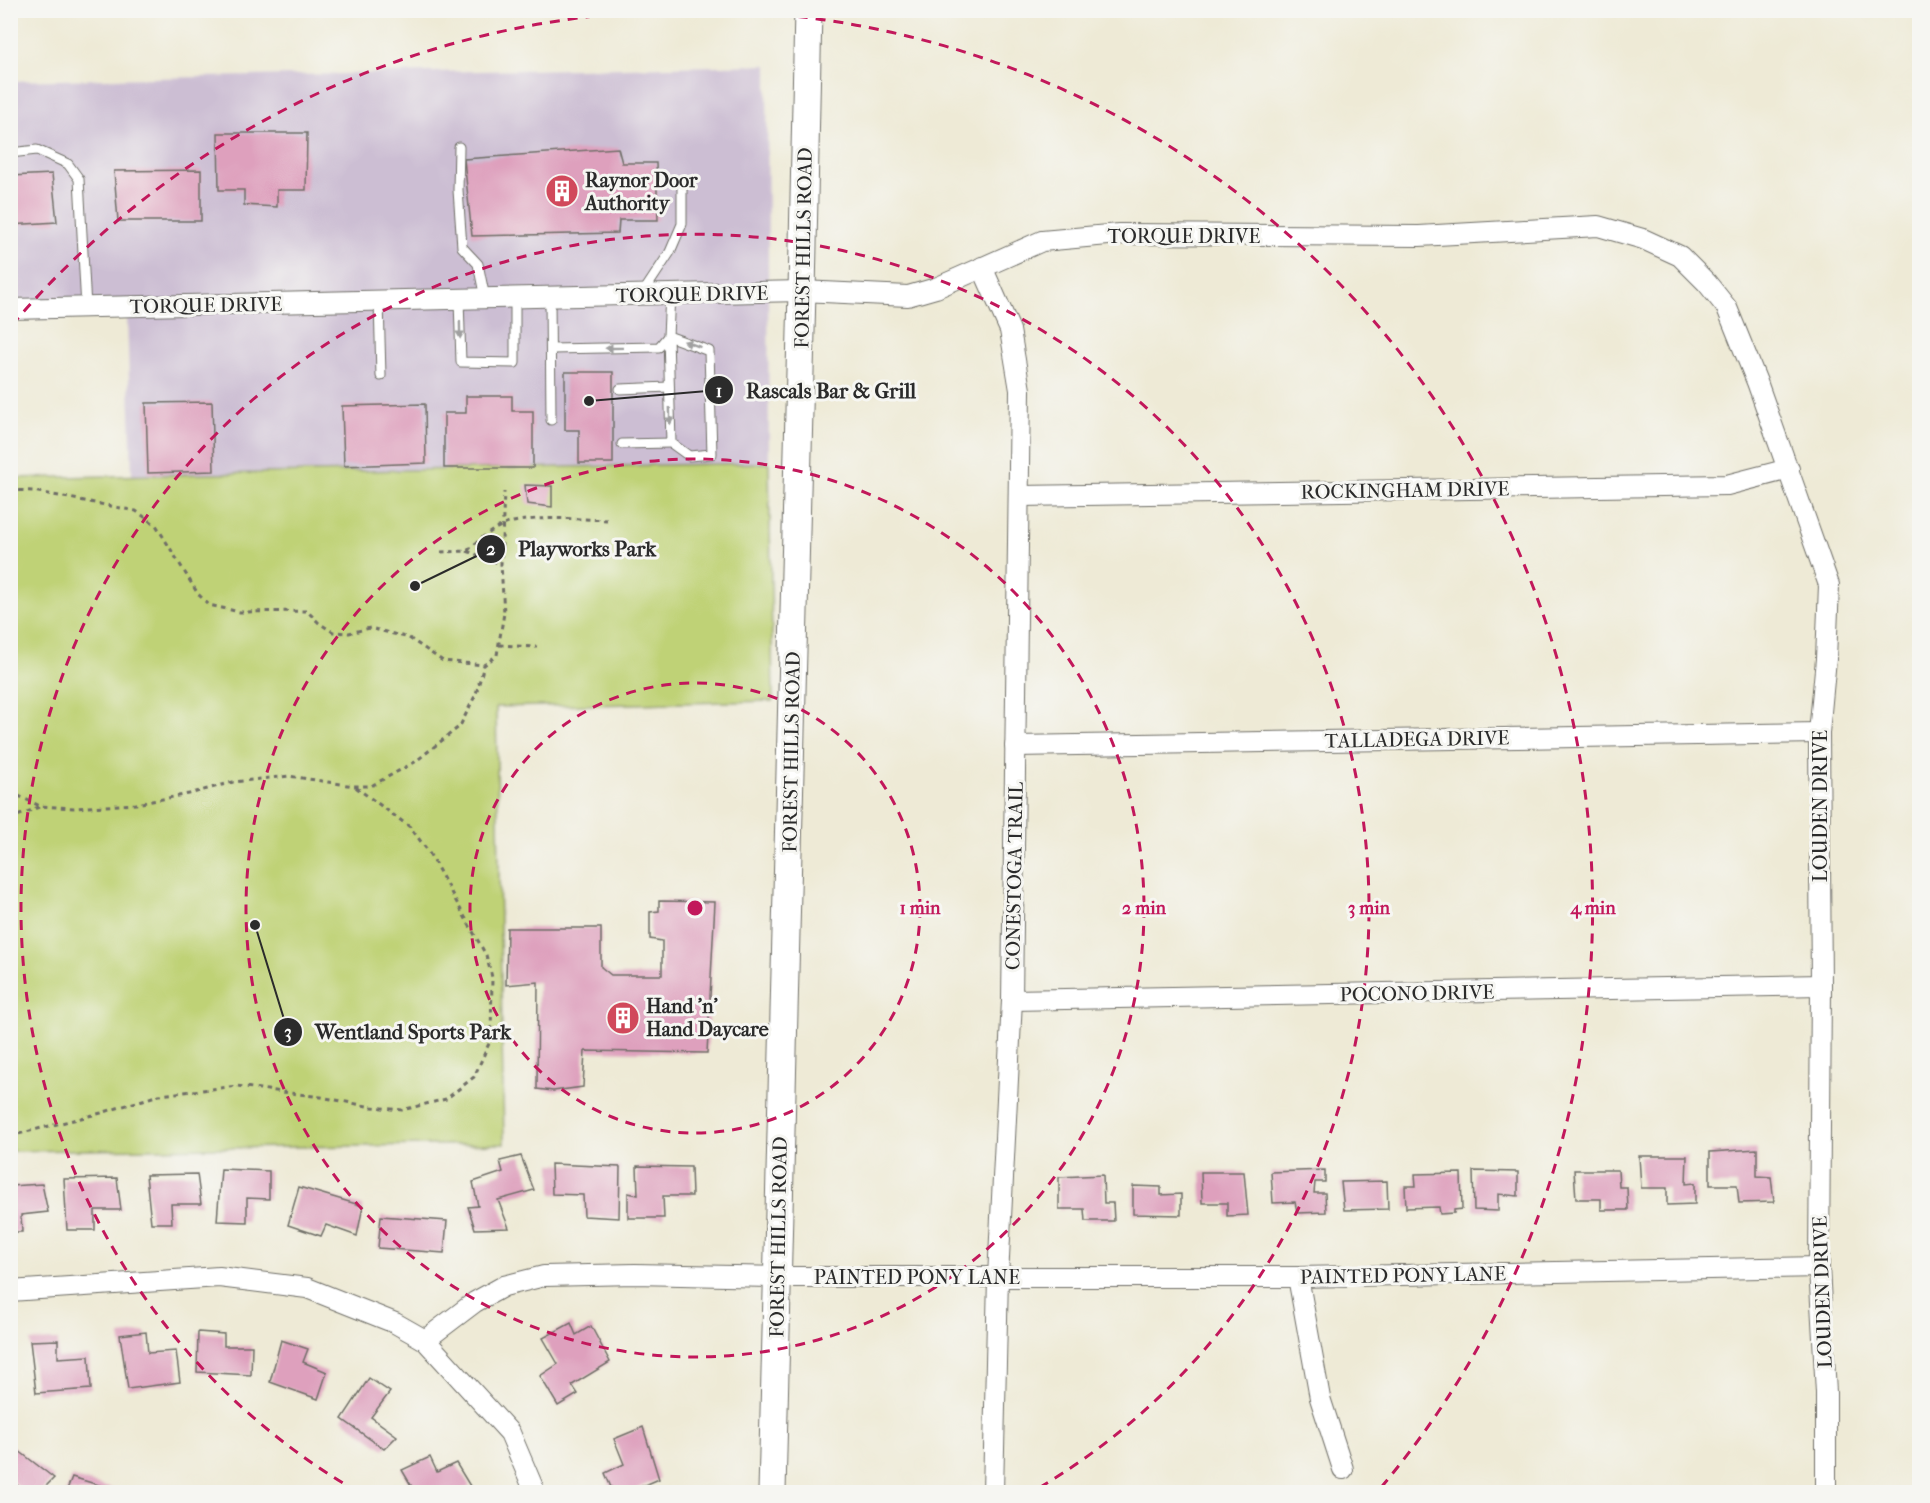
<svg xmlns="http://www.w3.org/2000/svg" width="1930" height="1503" viewBox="0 0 1930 1503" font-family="'IM FELL French Canon',serif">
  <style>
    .industrial { fill: #ccbed3 }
    .green { fill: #bfd276; stroke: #757e50; stroke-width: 1.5 }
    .building { fill: #dea0bd }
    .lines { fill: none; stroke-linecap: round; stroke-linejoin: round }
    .lane-casing { stroke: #6f6e67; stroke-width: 11 }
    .street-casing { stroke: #6f6e67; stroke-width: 22 }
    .secondary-casing { stroke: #6f6e67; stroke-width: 29 }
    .path { stroke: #6f6e67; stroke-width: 3; stroke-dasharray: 4.5 4.5; stroke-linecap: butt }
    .lane { stroke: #fff; stroke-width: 9 }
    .street { stroke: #fff; stroke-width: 20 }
    .secondary { stroke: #fff; stroke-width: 27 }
    .oneway { fill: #a0a0a0 }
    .ring { fill: none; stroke: #c2185b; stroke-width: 3; stroke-dasharray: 10 8 }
    .labels { text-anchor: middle; stroke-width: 6; stroke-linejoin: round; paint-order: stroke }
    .poi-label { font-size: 20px; font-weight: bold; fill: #2b2b2b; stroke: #f6f6f2; text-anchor: start }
    .street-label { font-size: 20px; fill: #2b2b2b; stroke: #f6f6f2 }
    .centre { fill: #c2185b; stroke: #f6f6f2; stroke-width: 3 }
    .ring-label { font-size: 18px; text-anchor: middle; font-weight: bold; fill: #c2185b; stroke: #f6f6f2; stroke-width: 6; stroke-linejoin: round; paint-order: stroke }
    .leader { fill: none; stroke: #2b2b2b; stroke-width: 2 }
    .callout-dot { fill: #2b2b2b; stroke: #f6f6f2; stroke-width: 2 }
    .mark-label { font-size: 18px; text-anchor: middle; font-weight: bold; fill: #fff }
    .callout-label { font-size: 21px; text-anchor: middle; font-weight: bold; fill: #2b2b2b; stroke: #f6f6f2; stroke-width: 6; stroke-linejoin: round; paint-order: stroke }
  </style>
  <rect width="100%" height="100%" fill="#f6f6f2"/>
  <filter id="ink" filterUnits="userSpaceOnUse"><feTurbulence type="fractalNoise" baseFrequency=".0167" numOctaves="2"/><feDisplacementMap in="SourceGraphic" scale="12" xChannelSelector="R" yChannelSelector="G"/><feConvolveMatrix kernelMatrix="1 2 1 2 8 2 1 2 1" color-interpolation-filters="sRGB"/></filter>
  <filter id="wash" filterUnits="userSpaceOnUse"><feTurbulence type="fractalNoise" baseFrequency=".008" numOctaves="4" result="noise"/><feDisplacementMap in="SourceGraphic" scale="24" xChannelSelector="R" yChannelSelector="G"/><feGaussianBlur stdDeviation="1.35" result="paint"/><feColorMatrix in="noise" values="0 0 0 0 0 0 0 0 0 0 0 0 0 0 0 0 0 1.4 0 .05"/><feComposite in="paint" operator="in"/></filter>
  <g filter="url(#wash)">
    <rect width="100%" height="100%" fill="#eeead6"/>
    <!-- industrial -->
    <path class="industrial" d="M767 65 769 463 132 475 127 317 11 319 10 81Z"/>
    <!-- green -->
    <path class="green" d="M769 463 773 701 496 707 504 1144 11 1151V478Z"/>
    <g id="blocks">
      <!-- building -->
      <g class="building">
        <path d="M218 133H307L306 190H277V207L244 205V190H219Z"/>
        <path d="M618 148 622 163H656L658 220H619L618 233 472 236 464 159Z"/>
        <path d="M201 170V221H118L114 171Z"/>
        <path d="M52 174 57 222 10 225V176Z"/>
        <path d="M565 372H613V463H579V430H565Z"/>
        <path d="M466 396H512V411H533V468H444V413H466Z"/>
        <path d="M212 402 214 471 148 473 146 403Z"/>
        <path d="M425 404 426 463 344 466 342 406Z"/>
        <path d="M525 485 552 486V507L527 504Z"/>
        <path d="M659 901 715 902 707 1053 585 1051 583 1087 553 1091 537 1089 538 982 506 985 507 928H601V967L611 975H662V941L650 939V912L659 911Z"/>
        <path d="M1757 1149V1176L1771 1177 1774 1202 1739 1203 1737 1185H1710V1152Z"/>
        <path d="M521 1156 534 1190 498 1200 509 1228 475 1229 468 1207 478 1206 473 1182 503 1172 500 1161Z"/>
        <path d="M1639 1156H1687L1686 1184 1695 1183V1204L1667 1205V1188H1641Z"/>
        <path d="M551 1164 620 1167 619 1218 584 1216 583 1195 552 1194Z"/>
        <path d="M637 1166 691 1167 692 1196H663L664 1218H628V1193L638 1195Z"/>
        <path d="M221 1169 269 1171V1199L247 1198V1222L217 1221Z"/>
        <path d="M1325 1170V1182H1315L1314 1193H1325L1326 1212 1297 1213 1295 1202 1273 1203 1271 1172Z"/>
        <path d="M1574 1170H1618L1619 1187H1627L1628 1210H1601V1199H1576Z"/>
        <path d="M1473 1171 1518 1172V1196L1498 1194V1211L1474 1210Z"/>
        <path d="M1201 1172H1244L1248 1215 1227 1216V1203H1202Z"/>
        <path d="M1461 1173 1462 1209 1454 1210V1213L1440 1214 1439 1207 1406 1208 1405 1186H1416L1415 1174Z"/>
        <path d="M197 1174 201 1204H171L172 1223H151L146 1175Z"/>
        <path d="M1103 1175 1104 1203H1113L1114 1221H1085L1084 1209H1059V1177Z"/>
        <path d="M117 1178 121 1210H95V1230H67L64 1179Z"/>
        <path d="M1387 1181 1388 1209 1344 1210 1341 1182Z"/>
        <path d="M42 1184 48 1212 21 1215 22 1232H10V1186Z"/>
        <path d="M1133 1186 1161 1187V1195L1181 1194V1215L1133 1214Z"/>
        <path d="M299 1187 363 1206 357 1236 326 1225 321 1236 288 1225Z"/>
        <path d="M381 1216 447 1221 444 1253 378 1248Z"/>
        <path d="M571 1323 576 1335 591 1326 610 1362 572 1385 578 1394 558 1406 540 1376 558 1364 543 1338Z"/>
        <path d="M146 1332 148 1353 176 1351 180 1382 128 1389 120 1335Z"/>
        <path d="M198 1332 224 1334V1346H252L251 1375 197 1372Z"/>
        <path d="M58 1340V1358L89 1356 91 1389 36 1393 30 1341Z"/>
        <path d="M281 1340 308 1349 303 1362 327 1372 318 1399 270 1382Z"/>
        <path d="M369 1378 390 1392 371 1417 397 1436 384 1449 342 1419Z"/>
        <path d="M643 1427 659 1479 629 1492H613L605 1473 624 1464 614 1439Z"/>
        <path d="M10 1444 54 1478 40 1492H25L10 1479Z"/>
        <path d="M430 1457 437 1472 456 1463 470 1486 458 1492H415L402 1470Z"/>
        <path d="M72 1477 122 1492H66Z"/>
      </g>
    </g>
  </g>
  <g filter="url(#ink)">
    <use href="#blocks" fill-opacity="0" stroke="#6f6e67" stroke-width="1.5"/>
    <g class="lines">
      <defs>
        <g id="lane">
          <path d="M459 147 458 190 462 247 478 264 485 298"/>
          <path d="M10 153 37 150 68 164 79 179 86 308"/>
          <path d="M643 293 670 252 682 224V182"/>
          <path d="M550 297 551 420"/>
          <path d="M459 299 461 362 515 363V298"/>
          <path d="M379 301 381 376"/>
          <path d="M668 336 709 351 712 454 689 456 671 443 668 336 670 294"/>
          <path d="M551 349 659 347 668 336"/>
          <path d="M620 389 669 387"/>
          <path d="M622 444 671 443"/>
        </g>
        <g id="street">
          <path d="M982 267 1010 330 1020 390 1012 1000 998 1277 993 1492"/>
          <path d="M10 309 802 291 908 296 936 288 1042 241 1119 234 1419 236 1598 226 1643 239 1680 256 1707 283 1727 308 1757 382 1829 585 1826 659 1819 733 1821 985 1819 1267 1826 1393V1492"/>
          <path d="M1020 496 1727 485 1789 469"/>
          <path d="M1015 746 1819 733"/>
          <path d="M1012 1000 1821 985"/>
          <path d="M1298 1277 1320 1398 1343 1469"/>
          <path d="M10 1291 219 1277 307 1288 395 1323 425 1340 510 1433 535 1492"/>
          <path d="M425 1340 475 1302 504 1286 544 1276 635 1274 777 1277H1298L1819 1267"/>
        </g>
        <path id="secondary" d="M772 1492 802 291 808 10"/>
      </defs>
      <!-- lane casing -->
      <use href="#lane" class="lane-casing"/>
      <!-- street casing -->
      <use href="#street" class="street-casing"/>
      <!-- secondary casing -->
      <use href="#secondary" class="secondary-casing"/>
      <!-- path -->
      <g class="path">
        <path d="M10 490 33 491 136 511 156 525 198 594 209 605 240 612 307 611 319 623 333 632 349 633 370 628 409 638 443 661 484 665"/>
        <path d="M467 551 501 564"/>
        <path d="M441 552 467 551C478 541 488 532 501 526 522 515 582 519 607 520"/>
        <path d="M499 645 537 647"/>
        <path d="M10 792 40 806 74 808 136 804 189 794 233 782 289 776 354 786H371L415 762 460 726 476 694 484 665 497 655 504 613 501 564 504 492"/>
        <path d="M10 819 39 807"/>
        <path d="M10 1136 101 1113 159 1095 237 1086 321 1097 372 1107 402 1110 446 1099 474 1077 491 1039 492 977 486 955 428 851 410 827 354 786"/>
      </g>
      <!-- lane -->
      <use href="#lane" class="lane"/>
      <!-- street -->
      <use href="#street" class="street"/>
      <!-- secondary -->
      <use href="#secondary" class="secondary"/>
    </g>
    <!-- one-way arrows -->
    <defs><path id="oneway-solid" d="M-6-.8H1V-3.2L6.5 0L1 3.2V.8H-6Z" transform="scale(1.5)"/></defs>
    <g class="oneway">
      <use href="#oneway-solid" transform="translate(460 330) rotate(89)"/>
      <use href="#oneway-solid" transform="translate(692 344) rotate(-160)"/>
      <use href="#oneway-solid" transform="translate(614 348) rotate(179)"/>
      <use href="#oneway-solid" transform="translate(670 416) rotate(89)"/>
    </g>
  </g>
  <!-- distance rings -->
  <g class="ring">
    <circle cx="695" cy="908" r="225"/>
    <circle cx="695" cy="908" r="449"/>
    <path d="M358 1492A674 674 0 1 1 1032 1492"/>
    <path d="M12 325A898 898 0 0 1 664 11M726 11A898 898 0 0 1 1378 1491"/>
  </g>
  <!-- icons -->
  <defs>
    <symbol id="building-disc" viewBox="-11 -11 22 22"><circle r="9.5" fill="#d1495b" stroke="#f6f6f2"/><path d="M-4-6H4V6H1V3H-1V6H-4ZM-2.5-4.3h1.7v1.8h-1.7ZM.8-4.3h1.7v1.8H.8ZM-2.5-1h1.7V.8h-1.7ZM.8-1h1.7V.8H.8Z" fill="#fff"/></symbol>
  </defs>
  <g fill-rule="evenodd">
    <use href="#building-disc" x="543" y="172" width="38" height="38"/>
    <use href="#building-disc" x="604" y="999" width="38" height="38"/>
  </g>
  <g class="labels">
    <!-- poi labels -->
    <g class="poi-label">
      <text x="585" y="187">Raynor Door<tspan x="585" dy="23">Authority</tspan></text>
      <text x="646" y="1013">Hand 'n'<tspan x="646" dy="23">Hand Daycare</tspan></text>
    </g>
    <!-- street labels -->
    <g class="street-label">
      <text x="1184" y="243">TORQUE DRIVE</text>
      <text transform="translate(803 248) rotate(-89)" y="7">FOREST HILLS ROAD</text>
      <text transform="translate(692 294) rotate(-1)" y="7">TORQUE DRIVE</text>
      <text transform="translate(206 305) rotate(-1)" y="7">TORQUE DRIVE</text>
      <text transform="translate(1405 490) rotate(-1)" y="7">ROCKINGHAM DRIVE</text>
      <text transform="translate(1417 739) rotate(-1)" y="7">TALLADEGA DRIVE</text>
      <text transform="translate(791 752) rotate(-89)" y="7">FOREST HILLS ROAD</text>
      <text transform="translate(1820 806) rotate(-90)" y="7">LOUDEN DRIVE</text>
      <text transform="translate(1014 876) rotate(-89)" y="7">CONESTOGA TRAIL</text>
      <text transform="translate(1417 993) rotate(-1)" y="7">POCONO DRIVE</text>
      <text transform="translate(778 1237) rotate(-89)" y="7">FOREST HILLS ROAD</text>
      <text transform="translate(1403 1275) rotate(-1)" y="7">PAINTED PONY LANE</text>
      <text x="917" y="1284">PAINTED PONY LANE</text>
      <text transform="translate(1822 1292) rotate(-92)" y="7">LOUDEN DRIVE</text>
    </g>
  </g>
  <circle cx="695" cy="908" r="9" class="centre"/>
  <g class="ring-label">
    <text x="920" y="914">1 min</text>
    <text x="1144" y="914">2 min</text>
    <text x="1369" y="914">3 min</text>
    <text x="1593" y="914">4 min</text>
  </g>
  <!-- callouts -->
  <path class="leader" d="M589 401L719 390M415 586L491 549M255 925L288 1032"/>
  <g class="callout-dot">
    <circle cx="589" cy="401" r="6"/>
    <circle cx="415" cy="586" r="6"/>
    <circle cx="255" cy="925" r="6"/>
    <circle cx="719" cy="390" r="15"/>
    <circle cx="491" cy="549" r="15"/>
    <circle cx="288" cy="1032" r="15"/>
  </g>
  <g class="mark-label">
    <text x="719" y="397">1</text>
    <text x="491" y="555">2</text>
    <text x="288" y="1038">3</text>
  </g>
  <g class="callout-label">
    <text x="831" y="398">Rascals Bar &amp; Grill</text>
    <text x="587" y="556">Playworks Park</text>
    <text x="413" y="1039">Wentland Sports Park</text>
  </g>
  <!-- margin -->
  <rect width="1930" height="1503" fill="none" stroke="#f6f6f2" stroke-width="36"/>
</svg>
